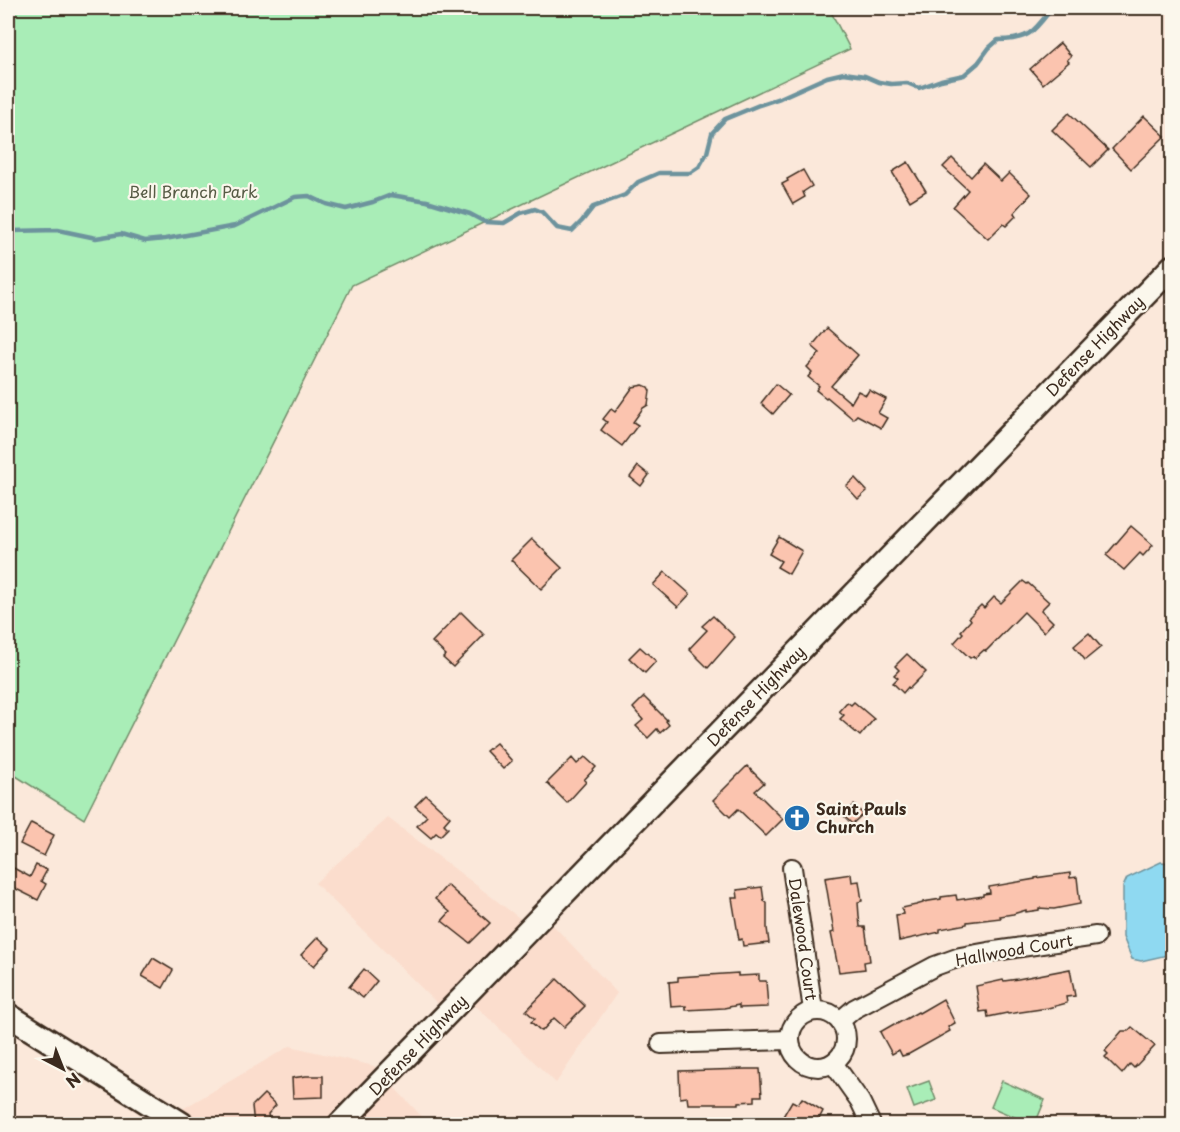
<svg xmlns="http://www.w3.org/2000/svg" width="1180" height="1132" viewBox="0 0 1180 1132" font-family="'Playpen Sans',sans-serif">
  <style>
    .built { fill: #fbddcd }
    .green { fill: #a9edb7; stroke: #728c6a; stroke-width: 1.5 }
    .water { fill: #8fd9f1; stroke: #6d939d; stroke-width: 1.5 }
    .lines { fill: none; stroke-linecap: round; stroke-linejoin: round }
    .stream { stroke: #6d939d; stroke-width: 4.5 }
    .building { fill: #fbc4af; stroke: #3b2a1e; stroke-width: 1.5 }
    .minor-casing { stroke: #3b2a1e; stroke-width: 22 }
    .major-casing { stroke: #3b2a1e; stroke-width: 27 }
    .minor { stroke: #fbf7ec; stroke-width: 18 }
    .major { stroke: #fbf7ec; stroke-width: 22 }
    .labels { text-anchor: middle; stroke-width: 4.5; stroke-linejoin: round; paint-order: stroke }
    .park-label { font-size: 16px; fill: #565b44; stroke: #fbf7ec }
    .street-label { font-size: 16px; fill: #3b2a1e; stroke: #fbf7ec }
    .poi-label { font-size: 16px; font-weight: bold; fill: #3b2a1e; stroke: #fbf7ec; text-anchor: start }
  </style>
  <rect width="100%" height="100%" fill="#fbe8da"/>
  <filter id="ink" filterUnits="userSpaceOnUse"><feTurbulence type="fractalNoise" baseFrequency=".0167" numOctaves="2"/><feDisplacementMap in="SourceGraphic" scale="12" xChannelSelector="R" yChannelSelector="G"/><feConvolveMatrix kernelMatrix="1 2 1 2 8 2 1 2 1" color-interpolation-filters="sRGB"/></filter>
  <g filter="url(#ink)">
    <!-- built -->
    <g class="built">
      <path d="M388 818 522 920 554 926 617 993 556 1083 477 1007 438 1004 315 883Z"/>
      <path d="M290 1046 374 1066 428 1123 427 1124H157Z"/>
    </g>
    <!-- green -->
    <g class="green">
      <path d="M8 8H829L850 49 352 285 84 819 8 771Z"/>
      <path d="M929 1081 936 1100 914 1108 907 1089Z"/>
      <path d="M1002 1081 1045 1100 1035 1124H1031L991 1107Z"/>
    </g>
    <!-- water -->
    <path class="water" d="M1161 862 1172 863V954L1141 961 1132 959 1123 937V887L1127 878Z"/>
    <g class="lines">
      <!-- stream -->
      <path class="stream" d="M8 229 12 231 58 230 96 238 121 234 145 241 165 239 235 226 295 197 309 196 326 204 346 209 373 202 391 195 427 201 470 214 485 222 504 223 521 213 535 209 542 212 557 228 572 231 582 221 593 207 625 195 638 182 659 173H690L699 167 707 153 712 133 725 119 759 105 780 98 827 77 844 73 865 76 879 82 891 84 907 83 919 88 941 80 964 75 978 63 989 48 998 40C1030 40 1034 31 1052 8"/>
    </g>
    <!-- building -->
    <g class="building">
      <path d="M1060 43 1071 56 1067 60 1069 62 1043 84 1030 69Z"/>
      <path d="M1069 113 1108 150 1091 167 1052 130Z"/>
      <path d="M1144 116 1165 136 1131 169 1112 149Z"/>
      <path d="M952 158 971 177 983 164 1001 181 1009 173 1031 194 1014 213 1016 216 1006 226 1003 224 988 239 953 207 968 190 943 167Z"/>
      <path d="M908 162 926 191 910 201 892 172Z"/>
      <path d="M803 170 812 186 803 192 805 197 793 204 782 184 788 181 787 179Z"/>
      <path d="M827 328 858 355 831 386 851 403 858 391 866 395 869 390 886 399 878 413 887 418 881 428 857 415 853 419 827 397 826 398 816 390 819 386 808 377 812 372 807 367 820 353 812 346Z"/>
      <path d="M776 384 789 395 773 414 761 403Z"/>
      <path d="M643 385 648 387 650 391 648 405 643 408 633 422 638 425 622 446 601 430 607 422 603 419 611 409 615 412 633 387Z"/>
      <path d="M638 466 649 475 641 486 630 477Z"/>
      <path d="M855 478 867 491 858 499 846 486Z"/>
      <path d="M1131 526 1153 545 1143 556 1140 553 1124 570 1106 555Z"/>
      <path d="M779 537 802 551 789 574 777 567 781 561 769 554Z"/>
      <path d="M532 539 562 568 541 589 511 560Z"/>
      <path d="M665 572 690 594 678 607 653 585Z"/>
      <path d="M1023 581 1027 584 1028 583 1049 602 1041 610 1053 622 1044 632 1024 612 986 651 984 650 975 658 973 656 970 658 954 643 963 633 961 631 971 620 969 617 981 605 984 608 994 597 1001 603Z"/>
      <path d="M461 612 484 635 453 667 443 658 446 655 432 642Z"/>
      <path d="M713 616 735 637 708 668 689 649 707 630 702 626Z"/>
      <path d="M1089 633 1101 647 1085 660 1074 646Z"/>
      <path d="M640 647 656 661 645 673 629 658Z"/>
      <path d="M907 654 926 672 909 689 908 687 903 693 893 683 898 678 894 675 899 670 895 666Z"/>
      <path d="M644 697 667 720 666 721 669 725 660 733 657 729 648 738 636 726 643 720 633 708Z"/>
      <path d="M847 702 851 705 854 702 874 719 860 736 840 719 844 715 839 711Z"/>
      <path d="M496 743 512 761 503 769 486 751Z"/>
      <path d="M585 757 596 767 584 780 586 782 567 803 547 783 572 758 577 764Z"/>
      <path d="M747 766 764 783 755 791 783 819 766 836 738 809 730 817 713 800Z"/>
      <path d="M426 795 450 817 444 824 448 828 440 836 436 833 431 838 417 826 427 816 415 806Z"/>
      <path d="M854 805 863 814 852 824 843 815Z"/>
      <path d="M31 823 54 835 44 856 20 844Z"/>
      <path d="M8 865 30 877 36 865 47 870 41 881 46 884 38 900 8 885Z"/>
      <path d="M1070 873V878L1077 877 1080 904 1054 909 1039 908V910L1026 912V910L1013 914 1000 916 1001 918 967 922V924L940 929V932L899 941 896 915 903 914 902 908 916 905 923 903V902L941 899V897L956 895 957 900 983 896V894L990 893 989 887 1035 879V878Z"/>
      <path d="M851 874 852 882 859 881 862 901 858 902 859 916 860 927H865L870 961 864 962 865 969 839 972 831 933 834 932 825 878Z"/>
      <path d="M447 885 490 923 470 943 442 921 450 912 435 899Z"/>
      <path d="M762 887 764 901 767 903V928L769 943 743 946 742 939 739 940 732 898H738L737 890Z"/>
      <path d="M318 937 330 948 314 966 301 955Z"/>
      <path d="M153 958 173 970 163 988 142 976Z"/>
      <path d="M364 969 377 981 363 998 349 987Z"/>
      <path d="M1070 969 1075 996 1066 997 1067 1003 1048 1008 1008 1014 1007 1013 988 1017 987 1011 980 1012 976 986 1003 980 1004 981 1018 979Z"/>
      <path d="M738 973V976L759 975V981H766L768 1007 739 1008V1005L724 1008 686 1010V1006L671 1007 669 982 678 981V977Z"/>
      <path d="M557 979 585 1006 564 1027 554 1018 542 1031 540 1030 531 1022 535 1019 526 1011Z"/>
      <path d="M943 999 955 1023 948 1027 950 1031 909 1054 902 1056 899 1050 892 1054 880 1032 894 1024 895 1025 918 1012 919 1013Z"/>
      <path d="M1132 1027 1155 1046 1134 1068 1130 1064 1122 1074 1105 1057 1108 1054 1105 1051 1122 1031H1128Z"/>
      <path d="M746 1069H760L762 1096H755V1101L739 1102V1104H688L687 1097 680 1098 679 1071Z"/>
      <path d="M306 1076H323V1097L293 1098 292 1078Z"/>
      <path d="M264 1094 276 1105 268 1114 270 1125H254L252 1106Z"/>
      <path d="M802 1098 823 1111 816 1125H778L792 1101 798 1104Z"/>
    </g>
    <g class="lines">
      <defs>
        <g id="minor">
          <path d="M792 868 813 1010"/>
          <circle cx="818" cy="1039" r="28"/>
          <path d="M840 1021 854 1009 935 966 960 957 988 952 1096 936"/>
          <path d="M661 1044 789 1040"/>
          <path d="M833 1063 860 1101 871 1124"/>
        </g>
        <g id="major">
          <path d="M8 1015 182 1124"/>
          <path d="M340 1124 1172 267"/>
        </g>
      </defs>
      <!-- minor casing -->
      <use href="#minor" class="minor-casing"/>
      <!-- major casing -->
      <use href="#major" class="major-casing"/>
      <!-- minor -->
      <use href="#minor" class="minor"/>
      <!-- major -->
      <use href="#major" class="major"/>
    </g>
  </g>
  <!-- icons -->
  <defs>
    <symbol id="church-disc" viewBox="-11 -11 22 22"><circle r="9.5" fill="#1f6fb2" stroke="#fbf7ec"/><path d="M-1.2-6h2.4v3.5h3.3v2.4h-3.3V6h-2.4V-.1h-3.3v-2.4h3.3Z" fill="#fff"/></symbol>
  </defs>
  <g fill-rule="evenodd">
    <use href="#church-disc" x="782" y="803" width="30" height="30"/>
  </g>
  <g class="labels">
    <!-- park labels -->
    <g class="park-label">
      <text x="193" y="198">Bell Branch Park</text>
    </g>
    <!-- street labels -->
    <g class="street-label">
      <text transform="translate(1095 346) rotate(-46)" y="6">Defense Highway</text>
      <text transform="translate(756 696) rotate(-46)" y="6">Defense Highway</text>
      <text transform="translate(803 939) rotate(82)" y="6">Dalewood Court</text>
      <text transform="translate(1014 950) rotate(-10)" y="6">Hallwood Court</text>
      <text transform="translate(418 1045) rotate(-46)" y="6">Defense Highway</text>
    </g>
    <!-- poi labels -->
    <g class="poi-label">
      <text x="816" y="815">Saint Pauls<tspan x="816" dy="18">Church</tspan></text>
    </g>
  </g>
  <!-- margin -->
  <rect width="1180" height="1132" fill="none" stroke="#fbf7ec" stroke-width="30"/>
  <rect x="15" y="15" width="1150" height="1102" fill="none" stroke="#3b2a1e" stroke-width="2" filter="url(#ink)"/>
  <!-- north arrow -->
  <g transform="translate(63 1069) rotate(138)" stroke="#fbf7ec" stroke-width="4.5" paint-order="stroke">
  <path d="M0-4.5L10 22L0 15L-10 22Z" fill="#3b2a1e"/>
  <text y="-9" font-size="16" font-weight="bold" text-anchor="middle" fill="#3b2a1e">N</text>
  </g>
</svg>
